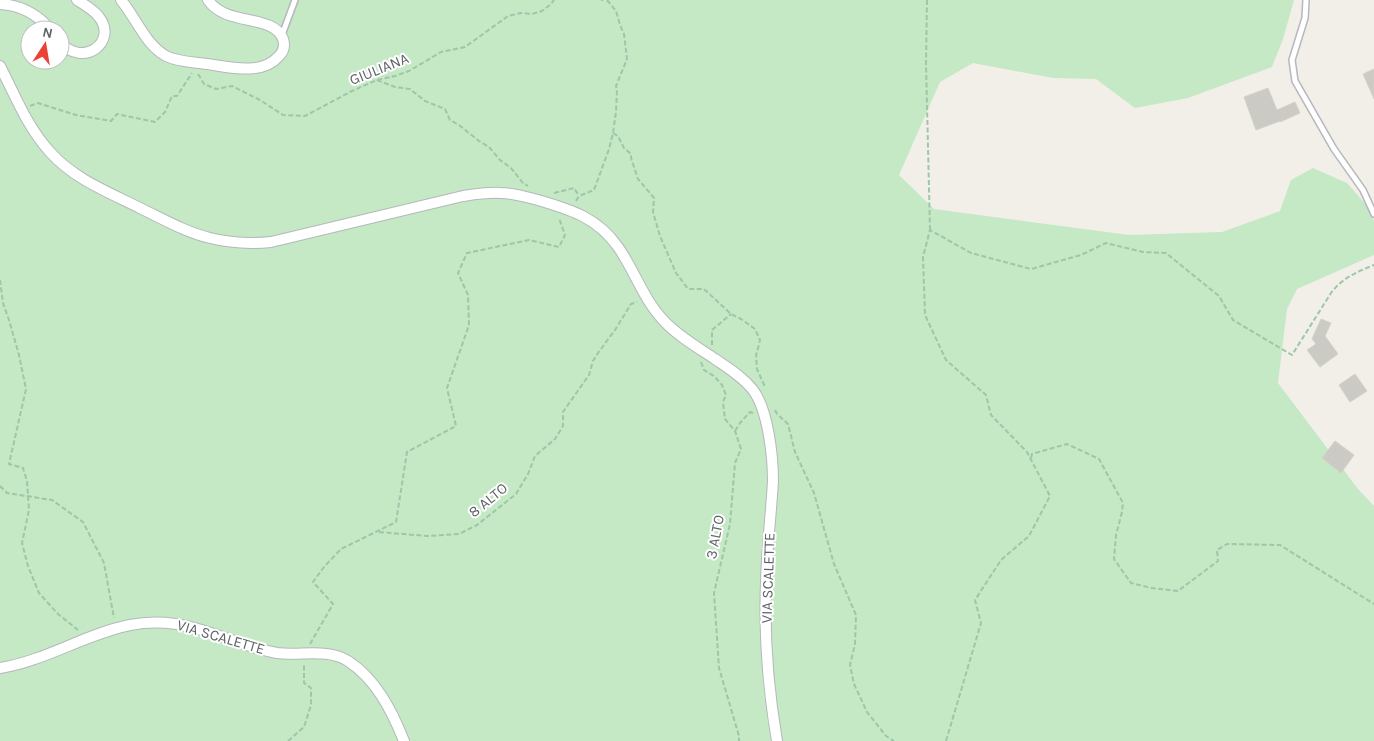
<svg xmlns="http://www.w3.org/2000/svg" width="1374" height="741" viewBox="0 0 1374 741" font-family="Karla,sans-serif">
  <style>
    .green { fill: #c5e8c5; fill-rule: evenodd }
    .building { fill: #cccac5; stroke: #d6d1c6 }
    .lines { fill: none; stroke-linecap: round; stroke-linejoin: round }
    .lane-casing { stroke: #b5b8bc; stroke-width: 8 }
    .street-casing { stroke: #b5b8bc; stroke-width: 12 }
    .path { stroke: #9cc7a9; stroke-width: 2; stroke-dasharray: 5 2.5; stroke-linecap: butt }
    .lane { stroke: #fff; stroke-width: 5 }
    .street { stroke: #fff; stroke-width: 10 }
    .labels { text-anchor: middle; stroke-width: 4; stroke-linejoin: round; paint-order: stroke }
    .street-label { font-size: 15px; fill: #5f6368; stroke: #fff }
  </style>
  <rect width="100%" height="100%" fill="#f1efe8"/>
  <!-- green -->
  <path class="green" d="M0 0H1294L1283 39 1272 67 1188 98 1135 108 1096 79 1053 78 973 63 940 82 899 175 934 209 1129 235 1222 232 1280 211 1291 180 1313 168 1347 183 1369 208 1374 222V255L1297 289 1287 309 1278 383 1358 489 1374 506V741H0ZM30 30H60V60H30Z"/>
  <!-- building -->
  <g class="building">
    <path d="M1374 69V99L1363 74Z"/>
    <path d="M1268 88 1277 110 1295 102 1300 113 1280 122V121L1256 130 1244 97Z"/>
    <path d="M1321 319 1331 323 1325 336 1338 354 1320 367 1307 350 1316 344 1312 339Z"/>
    <path d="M1355 374 1367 391 1350 402 1339 385Z"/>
    <path d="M1335 441 1354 455 1341 473 1322 458Z"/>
  </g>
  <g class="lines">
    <defs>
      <g id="lane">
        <path d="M1306 0 1305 18 1292 60 1295 81 1334 149 1363 190 1374 214"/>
        <path d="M282 35 295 0"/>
      </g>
      <g id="street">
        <path d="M121 0C136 18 145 44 166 56 178 62 194 62 207 64 229 67 262 76 279 56 284 51 285 45 283 39 273 13 226 27 208 0"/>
        <path d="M0 4C20 5 38 15 51 30"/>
        <path d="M60 42C84 69 118 41 99 17 94 10 85 5 77 0"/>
        <path d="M0 66C15 95 27 127 50 152 74 179 108 192 140 208 163 219 185 232 210 238 230 243 250 244 271 242L463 196C476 194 488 192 501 193 514 193 526 197 538 200 571 210 597 217 618 247 635 271 643 299 664 321 678 336 697 347 715 359 728 368 743 377 753 390 768 410 773 456 773 481 771 514 767 548 766 581 764 634 768 688 777 741"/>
        <path d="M0 668C45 661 85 634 130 625 151 621 173 622 194 628 222 635 248 648 277 653 300 656 328 648 348 661 376 679 392 711 404 741"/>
      </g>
    </defs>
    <!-- lane casing -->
    <use href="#lane" class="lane-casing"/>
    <!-- street casing -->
    <use href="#street" class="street-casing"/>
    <!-- path -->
    <g class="path">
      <path d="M601 0H603"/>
      <path d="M927 0 926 63 930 230"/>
      <path d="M198 74 204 84 216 89 232 86 260 100 283 115 305 116 352 91 377 80 395 76 409 71 441 52 465 47 508 16 521 13 532 14 542 11 551 4 554 0"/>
      <path d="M377 80 395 87 410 89 425 101 445 109 450 120 459 125 479 141 489 147 500 160 511 168 523 183 528 186"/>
      <path d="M30 106 38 103 76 115 111 121 117 114 155 122 165 112 172 96H177L192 73"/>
      <path d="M613 133 618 136 624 148 631 154V158L638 179 654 198 653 212 660 236 676 273 688 289H704L731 314 741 319 755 329 760 340 756 356 757 369 765 387"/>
      <path d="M554 193 574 188 579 196"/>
      <path d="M576 201 579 196 594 190 609 149 613 133 616 112 617 89 616 86 627 59 624 34 620 25 616 11 607 0"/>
      <path d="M0 280 3 303 9 320 19 355 26 389 9 464 23 468 27 481 29 510 22 543 28 566 39 593 58 614 78 630"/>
      <path d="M712 345V330L731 314"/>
      <path d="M701 362 704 370 714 376 722 385 726 395 723 402 725 419 735 431 741 449 735 463 730 524 714 593 719 668 739 736V741"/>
      <path d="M775 410 777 414 788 424 795 452 814 493 834 564 856 615 855 644 850 665 854 684 867 712 886 736 894 741"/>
      <path d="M735 431 740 423 750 412 753 413"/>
      <path d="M1031 458 1032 454 1067 444 1099 459 1123 503 1122 512 1116 535 1114 559 1131 583 1152 588 1178 591 1218 561 1217 550 1227 544 1280 545 1374 604"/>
      <path d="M0 486 7 493 52 500 83 522 104 563 114 618"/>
      <path d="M379 532 427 536 459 534 477 525 516 494 528 474 535 456 555 439 563 426V412L589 375 593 361 598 353 615 330 631 304 637 302"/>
      <path d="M310 644 333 604 313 582 324 567 341 549 396 522 407 452 456 426 447 388 469 325 468 295 458 273 467 253 529 240 559 247 565 235 559 218"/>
      <path d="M288 741 304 727 311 705V688L304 683V664"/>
      <path d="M946 741 981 623 975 600 1001 560 1029 536 1050 496 1027 452 991 415 986 395 946 360 925 315 923 257 930 230 971 253 1031 269 1081 255 1106 243 1143 252 1166 253 1219 296 1233 320 1292 355 1331 293C1342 278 1357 272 1374 265"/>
    </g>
    <!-- lane -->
    <use href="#lane" class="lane"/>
    <!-- street -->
    <use href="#street" class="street"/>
  </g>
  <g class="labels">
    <!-- street labels -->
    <g class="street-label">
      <text transform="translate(379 69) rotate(-22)" y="5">GIULIANA</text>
      <text transform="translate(488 500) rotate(-39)" y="5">8 ALTO</text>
      <text transform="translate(715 537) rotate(-79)" y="5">3 ALTO</text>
      <text transform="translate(768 578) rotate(-88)" y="5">VIA SCALETTE</text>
      <text transform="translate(221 637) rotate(16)" y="5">VIA SCALETTE</text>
    </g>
  </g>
  <!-- north arrow -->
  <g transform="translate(45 45) rotate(12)"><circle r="24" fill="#ffffff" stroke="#bfc1c3"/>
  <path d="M0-4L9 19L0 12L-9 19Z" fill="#ea4335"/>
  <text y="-8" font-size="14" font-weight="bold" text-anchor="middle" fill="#5f6368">N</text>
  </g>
</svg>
